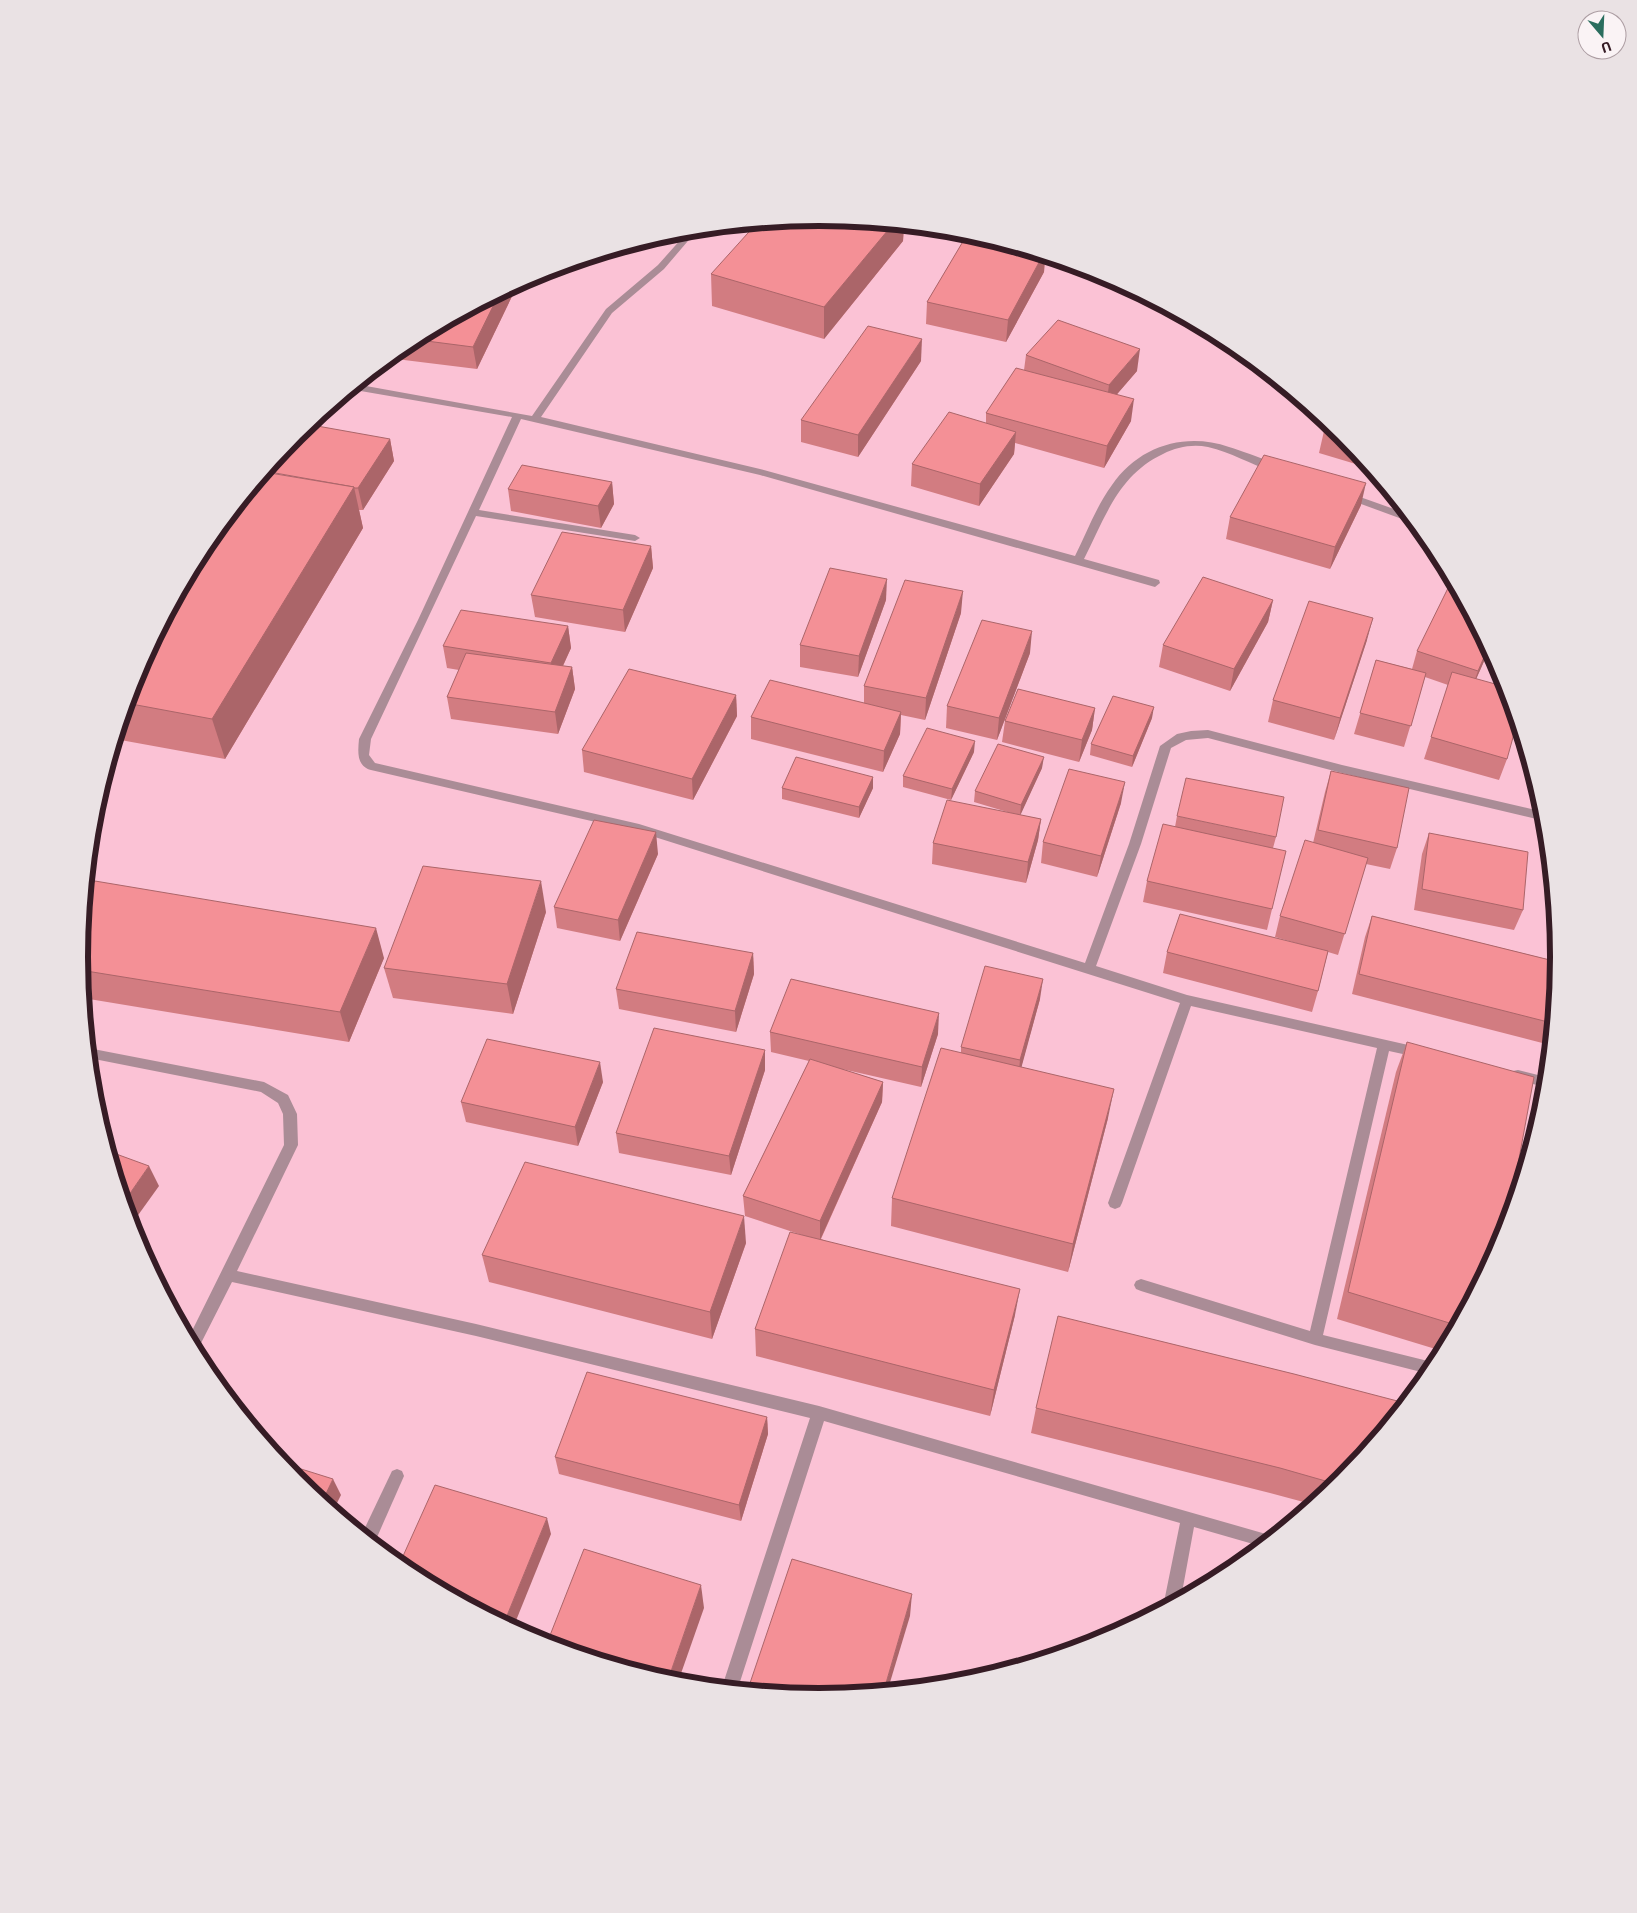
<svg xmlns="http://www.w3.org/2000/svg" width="1637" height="1913" viewBox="0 0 1637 1913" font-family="'Exo 2',sans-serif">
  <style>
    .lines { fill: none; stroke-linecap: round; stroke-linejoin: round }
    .minor { fill: #aa8c96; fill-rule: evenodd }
    .wall { fill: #d27c81 }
    .shaded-wall { fill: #ab6569 }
    .building { fill: #f49096; stroke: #ab6569 }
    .rim { fill: none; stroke: #361c25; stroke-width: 6 }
  </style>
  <rect width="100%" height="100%" fill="#fbc2d5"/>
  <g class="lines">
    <!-- minor -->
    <g class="minor">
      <path d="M699 228 664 269 612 313 541 417 760 469 1075 556C1087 532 1096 507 1112 485 1139 446 1185 432 1229 447 1241 451 1271 460 1278 468L1273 471C1251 465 1231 452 1208 447 1192 444 1177 447 1163 454 1118 475 1105 518 1084 559L1159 580 1160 583 1155 587 760 475 521 419 479 510 635 535 640 538 635 541 476 516 371 739 369 755 375 763 639 824 1085 963 1129 844 1160 746 1177 734 1191 731 1208 730 1342 765 1544 812 1545 821 1342 773 1208 738 1186 740 1171 748 1141 844 1096 966 1187 995 1426 1049 1427 1053 1426 1057 1421 1058 1389 1051 1323 1335 1436 1363 1429 1374 1315 1345 1141 1291 1136 1289 1134 1285 1136 1281 1141 1279 1310 1331 1377 1048 1191 1006 1122 1203 1120 1207 1115 1209 1110 1207 1108 1203 1180 1003 639 832 371 770C356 766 358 751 359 739L418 620 512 417 349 389 355 384 532 416 606 309 658 265 690 229Z"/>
      <path d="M1346 492 1408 514 1411 518 1406 520 1402 519 1342 497 1341 495Z"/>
      <path d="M88 1048 264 1082 288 1095 297 1114 298 1145 237 1271 476 1324 819 1406 1273 1536 1260 1546 1194 1527 1181 1598 1166 1606 1164 1602 1180 1523 824 1421 738 1688 722 1687 810 1418 476 1336 232 1282 197 1351H195L188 1339 284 1145 283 1114 278 1103 261 1092 89 1058Z"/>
      <path d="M1518 1070 1546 1077 1545 1087 1513 1079 1511 1075 1513 1071Z"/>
      <path d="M397 1469 402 1471 404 1476 374 1544 362 1534 392 1471Z"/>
    </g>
  </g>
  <!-- wall -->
  <g class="wall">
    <path d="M819 217 904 225 903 241 824 339 712 306 711 274Z"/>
    <path d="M936 228 963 231 1086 268 1084 271 1045 259 1044 272 1006 342 926 324 927 302 966 237Z"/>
    <path d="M515 284 516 288 477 369 396 359 395 352 408 341Z"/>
    <path d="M1026 355 1137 371 1117 394 1131 421 1104 468 1015 443 1014 454 979 506 911 486 912 464 986 423V413L1024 370Z"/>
    <path d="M921 361 858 457 801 442V420Z"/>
    <path d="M1324 431 1342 434 1362 458 1359 465 1319 453Z"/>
    <path d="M390 439 394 461 363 510H359L363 528 225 759 115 739 135 673Z"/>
    <path d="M1381 481 1390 492 1379 489Z"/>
    <path d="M612 482 614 504 601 528 511 511 508 489Z"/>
    <path d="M1361 505 1330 569 1226 539 1230 517Z"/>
    <path d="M651 546 653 568 625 632 535 617 531 595Z"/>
    <path d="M886 600 858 677 800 667V645Z"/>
    <path d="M1273 600 1268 622 1230 691 1159 667 1163 645Z"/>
    <path d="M961 613 925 720 901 715 900 734 883 772 751 739V717L864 703V686Z"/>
    <path d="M568 626 571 648 563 666 572 667 575 689 558 734 451 719 447 697 459 670 447 668 443 646Z"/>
    <path d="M1367 640 1334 740 1268 722 1273 700Z"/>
    <path d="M1489 650 1476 679 1507 759 1499 780 1424 759 1448 685 1425 677 1404 747 1354 734 1376 660 1412 669 1417 651Z"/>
    <path d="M1030 653 997 740 946 728 947 706Z"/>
    <path d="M736 695 737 716 693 800 584 772 582 750Z"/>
    <path d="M1095 708 1092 730 1079 762 1002 742 1005 721Z"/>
    <path d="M1152 718 1132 767 1090 755 1091 744Z"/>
    <path d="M974 752 951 800 903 787V776Z"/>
    <path d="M1042 768 1020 815 1041 819 1038 840 1026 883 932 864 933 843 1014 814 974 802 975 791Z"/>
    <path d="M1331 771 1397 848 1390 869 1366 864 1338 955 1328 952 1318 991 1312 1012 1163 973 1167 952 1310 947 1275 937 1280 916 1313 843 1325 792Z"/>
    <path d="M873 777V788L859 818 782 799V788Z"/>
    <path d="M1121 803 1097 877 1041 863 1043 842Z"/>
    <path d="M1177 816 1276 837 1273 848 1272 909 1267 930 1143 902 1147 881 1175 827Z"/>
    <path d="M1429 833 1523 910 1514 930 1414 910 1422 854Z"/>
    <path d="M658 854 620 941 557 928 554 907Z"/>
    <path d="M546 912 513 1014 393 998 384 968Z"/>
    <path d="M1372 916 1558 962 1550 1045 1352 994 1365 937Z"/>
    <path d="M753 953 754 974 736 1032 619 1009 616 989Z"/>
    <path d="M79 956 384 958 349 1042 83 998Z"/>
    <path d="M1040 999 1021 1067 1108 1118 1068 1272 891 1226 892 1198 961 1053V1047Z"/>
    <path d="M770 1032 938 1034 921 1087 842 1069 883 1082 882 1102 821 1239 1015 1315 990 1416 756 1356 755 1329 805 1236 745 1216 743 1196 809 1061 771 1052Z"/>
    <path d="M1407 1042 1502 1240 1442 1351 1337 1319 1396 1072Z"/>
    <path d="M765 1050V1070L731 1175 619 1153 616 1133Z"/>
    <path d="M603 1082 578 1146 466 1122 461 1102Z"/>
    <path d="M746 1243 712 1339 489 1282 482 1255Z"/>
    <path d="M1036 1408 1341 1480 1311 1504 1270 1493 1031 1433Z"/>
    <path d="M767 1417 768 1434 741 1521 559 1474 555 1457Z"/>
  </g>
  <!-- shaded-wall -->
  <g class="shaded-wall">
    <path d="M893 224 904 225 903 241 824 339V307Z"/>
    <path d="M1043 255 1045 256 1044 272 1006 342 1008 320Z"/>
    <path d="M515 284 516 288 477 369 473 347 500 292Z"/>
    <path d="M922 339 921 361 858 457V435Z"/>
    <path d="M1140 349 1137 371 1106 407 1109 385Z"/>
    <path d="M1134 399 1131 421 1104 468 1107 446Z"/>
    <path d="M1016 432 1014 454 979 506 980 484Z"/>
    <path d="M390 439 394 461 363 510 358 488Z"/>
    <path d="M612 482 614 504 601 528 598 506Z"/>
    <path d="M1366 483 1361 505 1330 569 1335 547Z"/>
    <path d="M354 487 363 528 225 759 212 719Z"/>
    <path d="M651 546 653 568 625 632 623 610Z"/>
    <path d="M887 579 886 600 858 677 859 656Z"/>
    <path d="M963 591 961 613 925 720 926 698Z"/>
    <path d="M1273 600 1268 622 1230 691 1234 669Z"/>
    <path d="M1373 618 1367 640 1334 740 1340 718Z"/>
    <path d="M568 626 571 648 554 685 551 663Z"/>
    <path d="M1032 631 1030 653 997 740 999 718Z"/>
    <path d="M1488 648 1489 650 1470 693 1478 671Z"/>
    <path d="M572 667 575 689 558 734 555 712Z"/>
    <path d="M736 695 737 716 693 800 692 779Z"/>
    <path d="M1154 707 1152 718 1132 767 1133 756Z"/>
    <path d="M1095 708 1092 730 1079 762 1082 740Z"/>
    <path d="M901 712 900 734 883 772 884 751Z"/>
    <path d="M975 741 974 752 951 800 952 789Z"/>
    <path d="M1044 757 1042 768 1020 816 1021 805Z"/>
    <path d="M873 777V788L859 818V807Z"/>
    <path d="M1125 782 1121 803 1097 877 1101 856Z"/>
    <path d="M1041 819 1038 840 1026 883 1028 862Z"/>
    <path d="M656 832 658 854 620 941 618 920Z"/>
    <path d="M541 881 546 912 513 1014 507 984Z"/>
    <path d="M376 928 384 958 349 1042 340 1012Z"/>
    <path d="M753 953 754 974 736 1032 735 1011Z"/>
    <path d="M1043 979 1040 999 1018 1080 1020 1060Z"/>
    <path d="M939 1013 938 1034 921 1087 922 1067Z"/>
    <path d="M765 1050V1070L731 1175 729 1156Z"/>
    <path d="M600 1062 603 1082 578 1146 575 1127Z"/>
    <path d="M883 1082 882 1102 820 1240V1221Z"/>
    <path d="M1114 1089 1108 1118 1068 1272 1073 1244Z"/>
    <path d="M149 1166 159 1186 131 1225 124 1202Z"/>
    <path d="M744 1216 746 1243 712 1339 710 1312Z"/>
    <path d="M1020 1289 1015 1315 990 1416 994 1390Z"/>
    <path d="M767 1417 768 1434 741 1521 739 1505Z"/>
    <path d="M333 1479 341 1495 333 1511 322 1502Z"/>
    <path d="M547 1518 551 1534 513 1628 504 1623Z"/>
    <path d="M701 1585 704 1608 678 1682 668 1680Z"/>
    <path d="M912 1594 910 1616 888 1689 884 1690Z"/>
  </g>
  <!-- building -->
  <g class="building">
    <path d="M819 217 893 224 824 307 711 274 757 223Z"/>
    <path d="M968 233 1043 255 1008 320 927 302Z"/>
    <path d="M500 292 473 347 411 339Z"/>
    <path d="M1058 320 1140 349 1109 385 1026 355Z"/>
    <path d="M868 326 922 339 858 435 801 420Z"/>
    <path d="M1016 368 1134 399 1107 446 986 413Z"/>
    <path d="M949 412 1016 432 980 484 912 464Z"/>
    <path d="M1329 423 1342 434 1345 437 1324 431Z"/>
    <path d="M306 424 390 439 358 488H354V487L264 471 296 433Z"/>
    <path d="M1264 455 1366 483 1335 547 1230 517Z"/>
    <path d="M522 465 612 482 598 506 508 489Z"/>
    <path d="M264 472 354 487 212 719 126 703 135 673 204 545Z"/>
    <path d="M562 532 651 546 623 610 531 595Z"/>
    <path d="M830 568 887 579 859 656 800 645Z"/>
    <path d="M1203 577 1273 600 1234 669 1163 645Z"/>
    <path d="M905 580 963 591 926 698 864 686Z"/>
    <path d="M1452 580 1488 648 1478 671 1417 651Z"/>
    <path d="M1309 601 1373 618 1340 718 1273 700Z"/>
    <path d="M461 610 568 626 551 663 443 646Z"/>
    <path d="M982 620 1032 631 999 718 947 706Z"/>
    <path d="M466 653 572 667 555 712 447 697Z"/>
    <path d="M1376 660 1426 673 1411 726 1360 713Z"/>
    <path d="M629 669 736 695 692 779 582 750Z"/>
    <path d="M1452 672 1506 687 1517 723 1507 759 1431 737Z"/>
    <path d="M770 680 901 712 884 751 751 717Z"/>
    <path d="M1018 689 1095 708 1082 740 1005 721Z"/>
    <path d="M1113 696 1154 707 1133 756 1091 744Z"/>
    <path d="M927 728 975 741 952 789 903 776Z"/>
    <path d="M998 744 1044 757 1021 805 975 791Z"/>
    <path d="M796 757 873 777 859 807 782 788Z"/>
    <path d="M1069 769 1125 782 1101 856 1043 842Z"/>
    <path d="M1331 771 1409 788 1397 848 1318 830Z"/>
    <path d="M1186 778 1284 797 1276 837 1177 816Z"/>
    <path d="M947 800 1041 819 1028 862 933 843Z"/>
    <path d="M594 820 656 832 618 920 554 907Z"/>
    <path d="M1163 824 1286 851 1272 909 1147 881Z"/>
    <path d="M1429 833 1528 852 1523 910 1422 889Z"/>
    <path d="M1305 840 1368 858 1345 934 1280 916Z"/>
    <path d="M423 866 541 881 507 984 384 968Z"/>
    <path d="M95 881 376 928 340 1012 80 970 79 956 84 899Z"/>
    <path d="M1180 914 1328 951 1318 991 1167 952Z"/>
    <path d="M1372 916 1558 962 1552 1023 1359 974Z"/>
    <path d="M637 932 753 953 735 1011 616 989Z"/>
    <path d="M985 966 1043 979 1020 1060 961 1047Z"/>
    <path d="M791 979 939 1013 922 1067 770 1032Z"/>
    <path d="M654 1028 765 1050 729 1156 616 1133Z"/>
    <path d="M487 1039 600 1062 575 1127 461 1102Z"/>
    <path d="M1407 1042 1534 1077 1507 1224 1502 1240 1456 1325 1348 1292Z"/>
    <path d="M941 1048 1114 1089 1073 1244 892 1198Z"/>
    <path d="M810 1059 883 1082 820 1221 743 1196Z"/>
    <path d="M108 1151 149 1166 124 1202Z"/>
    <path d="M525 1162 744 1216 710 1312 482 1255Z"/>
    <path d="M790 1232 1020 1289 994 1390 755 1329Z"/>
    <path d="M1058 1316 1294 1374 1405 1403 1341 1480 1336 1484 1280 1468 1036 1408Z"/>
    <path d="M587 1372 767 1417 739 1505 555 1457Z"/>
    <path d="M282 1463 333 1479 322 1502 295 1479Z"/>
    <path d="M435 1485 547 1518 504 1623 407 1571 399 1565Z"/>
    <path d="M584 1549 701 1585 668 1680 547 1643Z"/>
    <path d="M792 1559 912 1594 884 1690 818 1696 748 1689Z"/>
  </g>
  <!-- crop -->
  <path d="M0 0H1637V1913H0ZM88 957a731 731 0 1 1 1462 0a731 731 0 1 1-1462 0Z" fill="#eae2e4" fill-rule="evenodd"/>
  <path class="rim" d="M88 957a731 731 0 1 1 1462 0a731 731 0 1 1-1462 0Z"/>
  <!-- north arrow -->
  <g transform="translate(1602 35) rotate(161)"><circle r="24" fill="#faf3f5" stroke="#ac9da2"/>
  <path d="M0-4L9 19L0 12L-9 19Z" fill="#2a6d5e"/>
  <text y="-8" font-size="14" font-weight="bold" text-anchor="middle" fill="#361c25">U</text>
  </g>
</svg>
